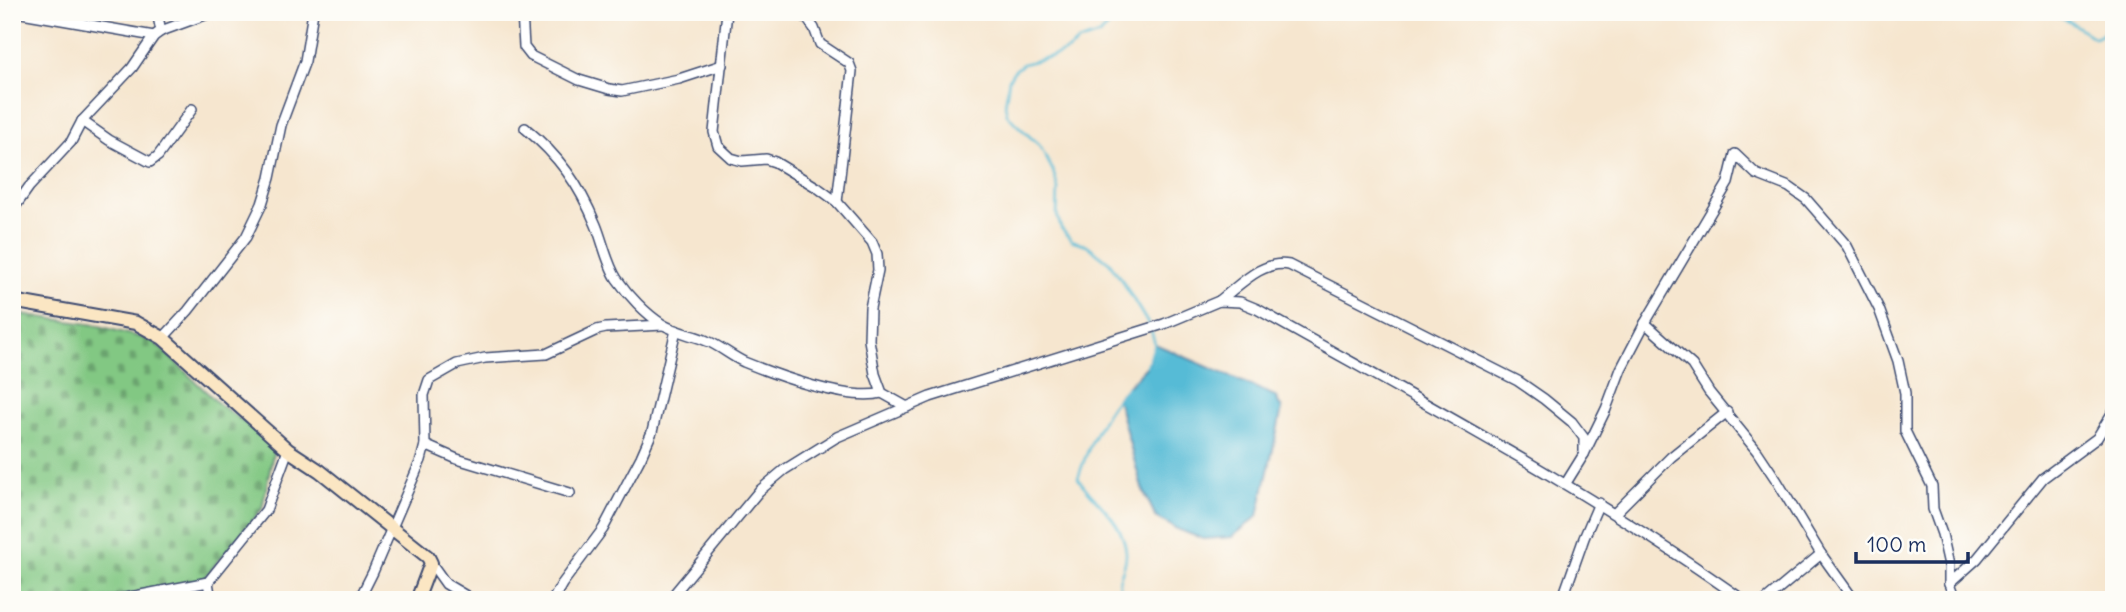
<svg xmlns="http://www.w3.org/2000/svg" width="2126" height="612" viewBox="0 0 2126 612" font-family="Delius,sans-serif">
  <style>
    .cemetery { fill: url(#cemetery-stones); stroke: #4e7c70; stroke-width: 2 }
    .water { fill: #57bbd6; stroke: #39759a; stroke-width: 2 }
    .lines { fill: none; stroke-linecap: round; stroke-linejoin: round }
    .stream { stroke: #57bbd6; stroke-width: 2.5 }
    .street-casing { stroke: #3c4a6f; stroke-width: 12 }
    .secondary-casing { stroke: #3c4a6f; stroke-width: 16 }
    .street { stroke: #fff; stroke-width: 9 }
    .secondary { stroke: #fbe6c3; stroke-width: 12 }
  </style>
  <defs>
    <pattern id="cemetery-stones" width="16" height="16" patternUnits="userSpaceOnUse" patternTransform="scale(1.75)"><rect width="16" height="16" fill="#82c883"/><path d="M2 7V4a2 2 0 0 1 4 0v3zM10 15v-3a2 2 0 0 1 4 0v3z" fill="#6aa36e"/></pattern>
  </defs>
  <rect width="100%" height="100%" fill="#fdfcf7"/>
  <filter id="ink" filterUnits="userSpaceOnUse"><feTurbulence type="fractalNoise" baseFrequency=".0143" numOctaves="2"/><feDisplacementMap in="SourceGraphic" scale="14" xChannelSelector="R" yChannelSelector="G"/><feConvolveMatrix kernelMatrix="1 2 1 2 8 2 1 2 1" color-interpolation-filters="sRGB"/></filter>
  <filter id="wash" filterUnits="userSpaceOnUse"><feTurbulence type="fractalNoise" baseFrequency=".00686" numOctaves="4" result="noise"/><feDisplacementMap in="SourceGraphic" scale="28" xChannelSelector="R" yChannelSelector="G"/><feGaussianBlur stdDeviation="1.57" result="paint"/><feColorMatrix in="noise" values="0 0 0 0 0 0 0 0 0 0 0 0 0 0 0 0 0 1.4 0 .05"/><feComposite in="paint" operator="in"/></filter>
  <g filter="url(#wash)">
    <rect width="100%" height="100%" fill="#f6e6cf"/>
    <!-- cemetery -->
    <path class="cemetery" d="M12 313 96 325 153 341 219 404 275 444 262 509 203 579 186 584 96 600H22L12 589Z"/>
    <!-- water -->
    <path class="water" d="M1155 344 1275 396 1282 409 1258 516 1232 537 1203 539 1177 529 1156 517 1142 488 1117 398 1148 365Z"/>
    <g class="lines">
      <!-- stream -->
      <g class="stream">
        <path d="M1126 12 1123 13 1099 35 1078 42 1068 50 1057 55 1023 64 1014 71 1009 79 1005 105 1007 114 1015 123 1040 146 1053 171 1058 188 1057 215 1061 228 1071 240 1087 245 1109 262 1121 279 1150 327 1155 344 1147 366"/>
        <path d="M2048 12 2072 23 2094 38C2107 36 2108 24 2109 12"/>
        <path d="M1123 600C1122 593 1118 585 1120 578 1123 568 1127 562 1126 551 1122 518 1095 504 1078 478 1089 445 1103 411 1128 387"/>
      </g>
    </g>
  </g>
  <g filter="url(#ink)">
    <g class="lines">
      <defs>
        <g id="street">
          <path d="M16 12 154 36"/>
          <path d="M157 12 161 31"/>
          <path d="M522 12 524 47 531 56 579 80 609 89 622 91 679 79 722 65"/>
          <path d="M727 12 714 132 718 146 731 158 742 161 766 159 775 162 818 188 837 202 872 242 877 254 878 270 870 308 869 340 875 374 882 393 907 407"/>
          <path d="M781 12 802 14"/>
          <path d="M802 12 814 28 820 44 849 63 852 71 837 202"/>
          <path d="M82 121 109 140 150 162 158 156 192 109"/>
          <path d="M525 128C559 156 579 184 596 225 603 242 607 264 617 279 628 295 646 314 662 324 675 332 693 335 707 341 720 346 731 356 744 362 776 375 849 402 882 393"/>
          <path d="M12 211 29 187 71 142 82 121 132 68 154 36 161 31 213 12"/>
          <path d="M1219 301C1240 285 1262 260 1289 265L1518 381 1544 399 1572 422 1584 438V454L1566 483"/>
          <path d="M1645 323 1692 365 1709 392 1757 451 1777 481 1821 554 1854 600"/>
          <path d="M163 338 188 311 246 237 262 204 270 178 281 125 305 61 313 12"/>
          <path d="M425 445 457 459 570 493"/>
          <path d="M1584 454 1606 409 1621 369 1645 323 1728 183 1735 154 1756 174 1789 187 1806 199 1847 246 1879 309 1898 361 1905 393V431L1932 486 1933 509 1942 534 1949 565V584L1955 600"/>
          <path d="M1615 513 1671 457 1727 412"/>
          <path d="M431 563 446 584 473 600"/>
          <path d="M208 582 211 600"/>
          <path d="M1949 584 1977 559 2043 478 2097 438 2114 410"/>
          <path d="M115 600 208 582 266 510 288 450"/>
          <path d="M359 600 373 572 421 460 425 445 424 395 429 380 457 364 485 358 546 354 597 330 606 328 663 325"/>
          <path d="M553 600 562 584 603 529 641 457 652 432 676 330"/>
          <path d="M669 600 759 491 784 470 837 437 930 397 1164 324 1219 301 1240 302 1257 309C1421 402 1589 490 1743 600"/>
          <path d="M1562 600 1584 538 1599 503"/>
          <path d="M1766 600 1821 554"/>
        </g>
        <path id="secondary" d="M12 301 136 323 163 338 288 450 320 471 428 557 431 563 417 600"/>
      </defs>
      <!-- street casing -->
      <use href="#street" class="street-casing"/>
      <!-- secondary casing -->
      <use href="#secondary" class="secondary-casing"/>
      <!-- street -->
      <use href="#street" class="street"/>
      <!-- secondary -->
      <use href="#secondary" class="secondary"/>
    </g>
  </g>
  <!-- margin -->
  <rect width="2126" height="612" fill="none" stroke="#fdfcf7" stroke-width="42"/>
  <!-- scale -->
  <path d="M1856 552v10h112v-10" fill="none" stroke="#1b2f5e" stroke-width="3.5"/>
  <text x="1867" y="552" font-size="21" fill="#1b2f5e" stroke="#fdfcf7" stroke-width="5" paint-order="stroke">100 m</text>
</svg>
